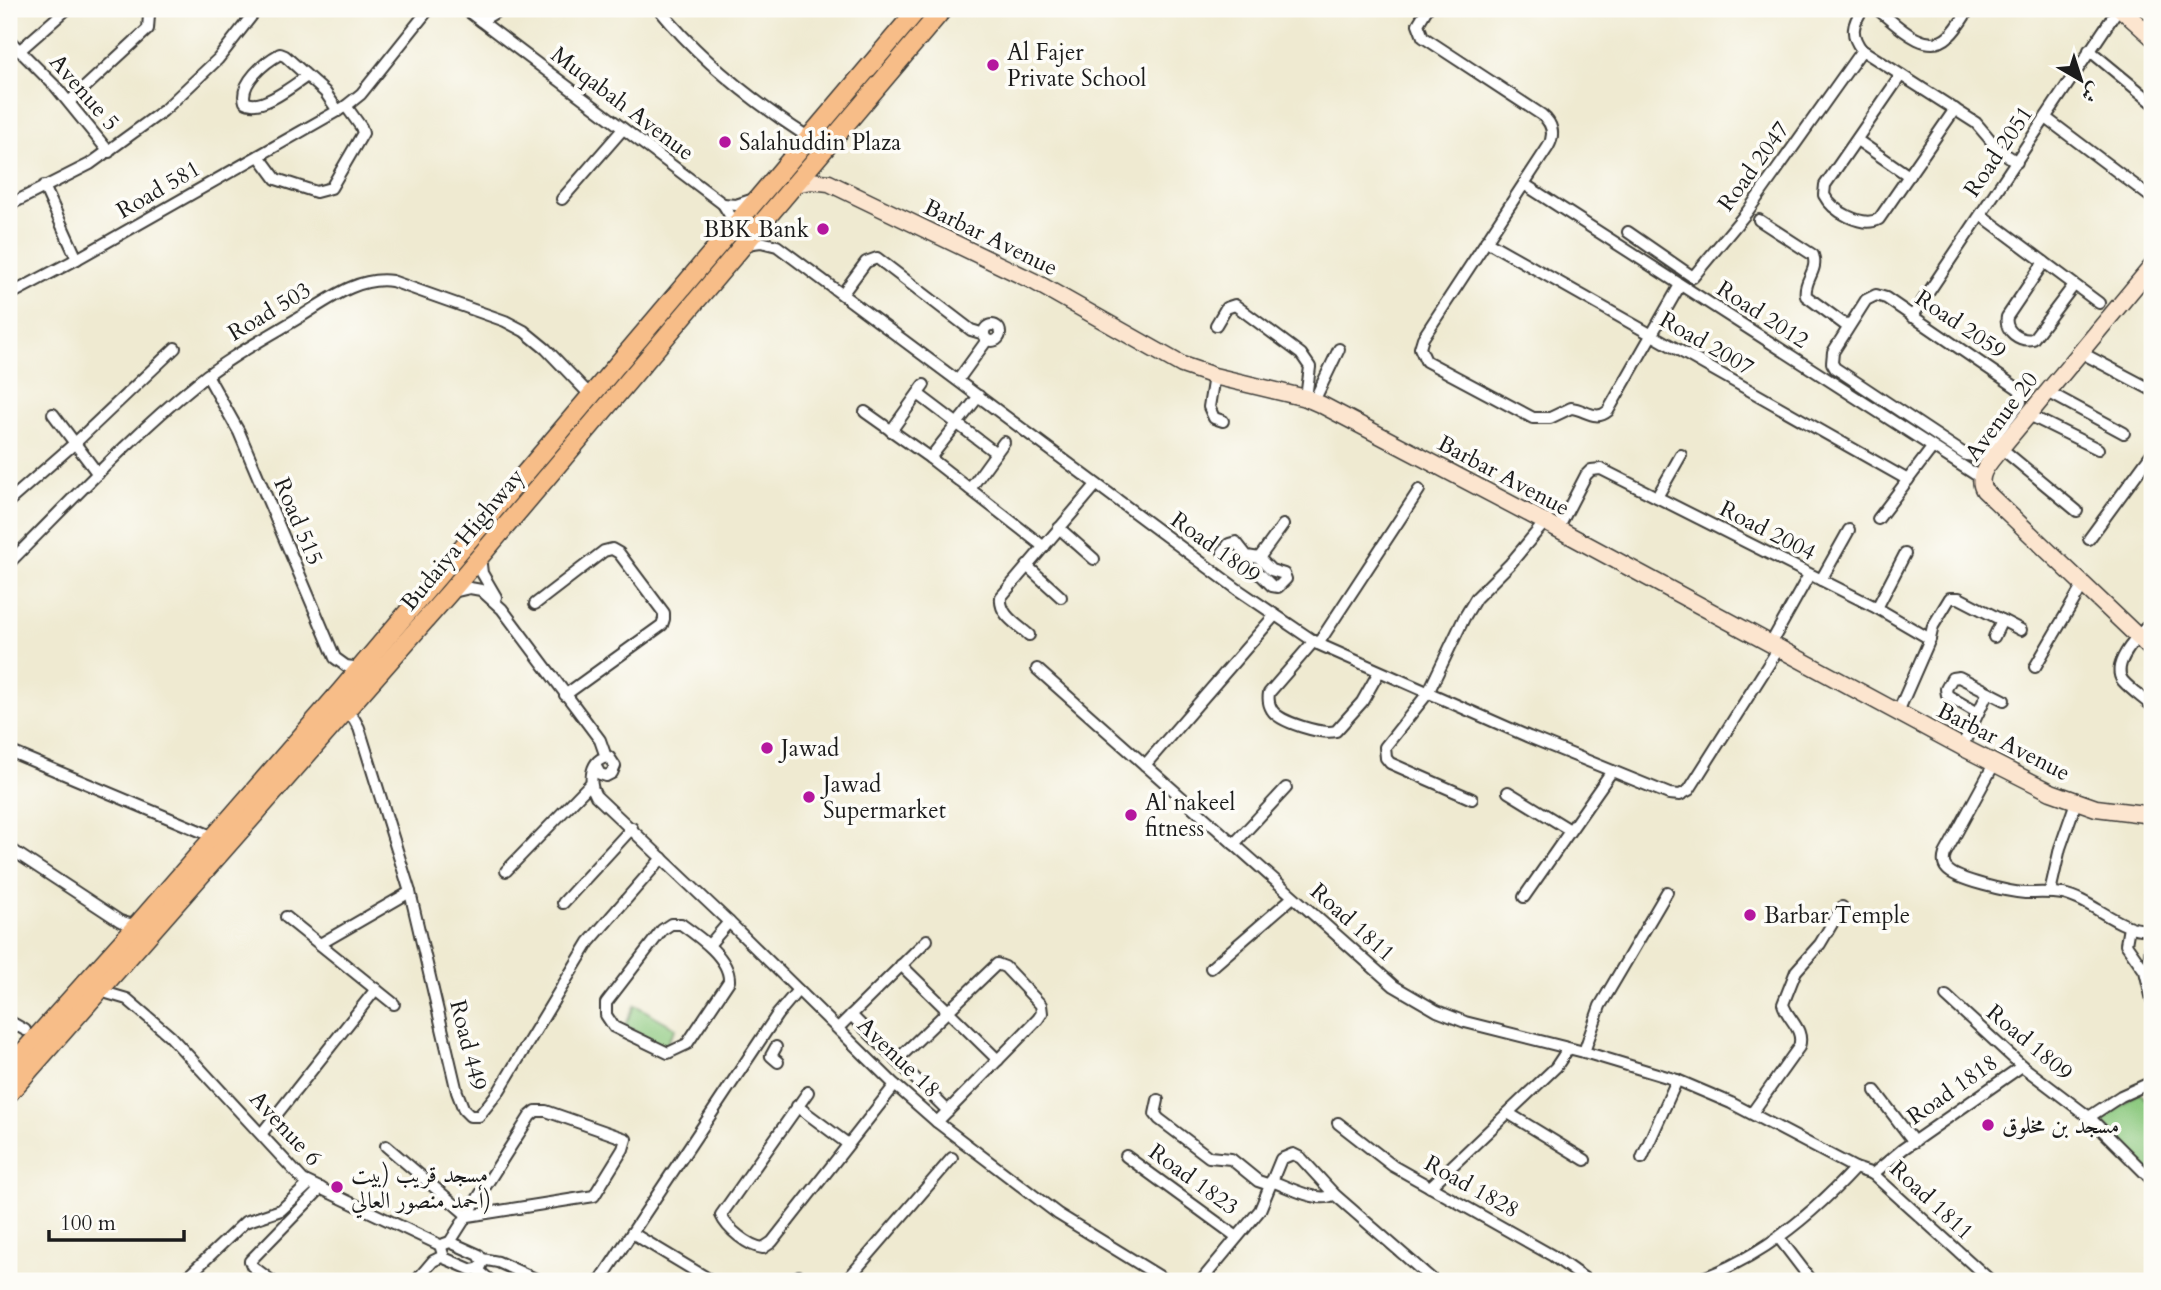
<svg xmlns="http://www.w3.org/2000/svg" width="2161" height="1290" viewBox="0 0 2161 1290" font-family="Cardo,Amiri,serif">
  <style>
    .green { fill: #8cc97f; stroke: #54724e; stroke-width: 2 }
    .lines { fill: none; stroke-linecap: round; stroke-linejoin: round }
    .street-casing { stroke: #3c3b37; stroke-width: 14 }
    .secondary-casing { stroke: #3c3b37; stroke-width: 19 }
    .primary-casing { stroke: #3c3b37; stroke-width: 21 }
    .street { stroke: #fff; stroke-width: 10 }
    .secondary { stroke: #fce5cf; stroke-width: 16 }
    .primary { stroke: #f7bd88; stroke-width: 18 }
    .poi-dot { fill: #b5179e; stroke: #fdfcf7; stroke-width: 2.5 }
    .labels { text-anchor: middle; stroke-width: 7; stroke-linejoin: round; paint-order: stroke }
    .poi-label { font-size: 23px; fill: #1c1c1c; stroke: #fdfcf7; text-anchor: start }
    .street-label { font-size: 23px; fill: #1c1c1c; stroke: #fdfcf7 }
  </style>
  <rect width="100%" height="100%" fill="#fdfcf7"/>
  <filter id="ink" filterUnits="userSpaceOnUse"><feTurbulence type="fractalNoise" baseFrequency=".0143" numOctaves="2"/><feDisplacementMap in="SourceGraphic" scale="14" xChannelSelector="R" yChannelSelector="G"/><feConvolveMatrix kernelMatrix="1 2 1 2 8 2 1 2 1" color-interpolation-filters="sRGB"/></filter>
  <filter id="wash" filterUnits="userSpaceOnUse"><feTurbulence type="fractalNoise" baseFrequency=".00686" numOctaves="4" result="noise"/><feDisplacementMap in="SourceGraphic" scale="28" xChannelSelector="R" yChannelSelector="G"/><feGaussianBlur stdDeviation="1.57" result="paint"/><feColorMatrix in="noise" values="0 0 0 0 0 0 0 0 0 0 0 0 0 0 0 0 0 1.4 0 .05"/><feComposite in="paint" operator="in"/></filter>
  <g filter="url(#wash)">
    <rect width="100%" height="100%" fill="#efead1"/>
    <!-- green -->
    <g class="green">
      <path d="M635 1005 676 1028 664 1048 625 1025Z"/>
      <path d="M2139 1091 2152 1107V1174L2103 1121Z"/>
    </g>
  </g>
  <g filter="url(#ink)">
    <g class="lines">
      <defs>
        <g id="street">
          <path d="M465 9 723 204 731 217 733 227"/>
          <path d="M659 9C701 61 752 101 808 137"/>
          <path d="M1081 9 1090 12 1102 9"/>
          <path d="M1427 9 1418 24 1423 37 1542 115C1553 124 1555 135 1548 147L1423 338 1420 348 1426 361 1533 418H1550L1571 408C1585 409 1595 422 1608 411L1680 285"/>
          <path d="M1877 9C1894 22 1926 58 1949 36 1957 29 1963 18 1969 9"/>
          <path d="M481 21 501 9"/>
          <path d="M9 40 56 87 109 152"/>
          <path d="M1862 50 1976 123 1999 150 2017 162"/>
          <path d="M2089 50 2152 102"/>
          <path d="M19 51 67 9"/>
          <path d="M1901 75 1825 185 1824 195C1832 211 1862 228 1879 219L1955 109"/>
          <path d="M307 76C294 85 261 112 245 102 239 83 265 62 280 54L285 56 325 92 338 111"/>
          <path d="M69 102 148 29 149 15 144 9"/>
          <path d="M2046 118 2152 198"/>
          <path d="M1857 140 1909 176"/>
          <path d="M259 156 276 179 316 192 331 188 363 133 361 127 346 106"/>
          <path d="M1524 184 1981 478"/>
          <path d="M44 186 77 259"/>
          <path d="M562 199 623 129"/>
          <path d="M723 204 736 205 754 199"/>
          <path d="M9 205 90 164 163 111 218 59 257 9"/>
          <path d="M1981 215 2099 303"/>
          <path d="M1759 220 1813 255C1819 271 1803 280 1806 296L1848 327"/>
          <path d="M1628 232 1693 277 1747 212 1862 50C1850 35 1852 24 1863 9"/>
          <path d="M1486 241 1908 480"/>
          <path d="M746 244 761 242 777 246 1237 589 1318 644 1529 737 1669 794 1680 795 1689 790 1779 648"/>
          <path d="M2044 262 2007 317C2004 331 2020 342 2033 339L2074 285"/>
          <path d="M843 293 866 262 877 258 971 330 984 334"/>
          <path d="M9 295 77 259 346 106 361 94 429 9"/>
          <path d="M1876 295 1886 298 2020 390 2021 402 1981 454 1974 456 1966 455 1835 368 1832 363 1833 352 1866 300Z"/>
          <path d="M1912 317 2118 9"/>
          <circle cx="992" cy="333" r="8"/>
          <path d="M1216 325 1226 308 1235 305 1301 354 1310 367 1306 398"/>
          <path d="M2080 352 2152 390"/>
          <path d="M207 375 239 432 335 658 346 666 361 668"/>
          <path d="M1214 376 1209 407 1214 418 1223 421"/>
          <path d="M958 380 987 340"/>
          <path d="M2048 392 2124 433"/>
          <path d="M918 394 996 453"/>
          <path d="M1314 401 1339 349"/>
          <path d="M865 412 930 458 1044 547"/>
          <path d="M53 414 98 474"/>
          <path d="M2029 415 2098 449"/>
          <path d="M891 431 924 385"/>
          <path d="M2001 448 2077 511"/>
          <path d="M930 458 979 396"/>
          <path d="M970 489 1004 442"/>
          <path d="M1657 497 1681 455"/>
          <path d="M9 501 75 443 175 348"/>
          <path d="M1878 519 1932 448"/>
          <path d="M1059 528 1094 559"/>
          <path d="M1558 529 1586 475 1591 470 1601 469 1877 608 1930 639"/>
          <path d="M2089 539 2152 453"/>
          <path d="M1236 542 1247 556 1259 558 1271 570 1284 574 1286 579 1278 587 1272 586 1261 575 1250 571 1240 559 1223 552 1229 544Z"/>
          <path d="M480 556 482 573 496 597"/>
          <path d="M1259 558 1283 525"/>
          <path d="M9 563C70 502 130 437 197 383 229 357 266 338 300 317 328 300 358 276 392 281L505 321 524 331 546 349 591 396"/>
          <path d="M1027 566 1061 597"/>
          <path d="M1821 580 1849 530"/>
          <path d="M453 592 470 588 481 590 502 609 600 740 606 757"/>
          <path d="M535 604 604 551 612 549 619 553 664 613V619L662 625 565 695"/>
          <path d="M1877 608 1905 554"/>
          <path d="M2152 621C2141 633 2109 664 2123 681 2131 690 2143 698 2152 706"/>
          <path d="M1029 635C1017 624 999 615 1001 597L1096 485"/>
          <path d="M1994 637 2002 620"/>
          <path d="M1314 641 1269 693C1268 699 1268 704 1272 710 1279 722 1322 735 1336 731L1362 702 1379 672"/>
          <path d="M1771 643 1809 575"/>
          <path d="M1318 644 1419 490"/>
          <path d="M2035 667 2083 585"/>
          <path d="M1037 669 1394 986 1437 1011 1465 1022 1584 1052 1677 1080 1731 1103 1855 1168 1873 1174 1991 1281"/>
          <path d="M346 711 354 719 359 728 410 892 457 1092 464 1110 470 1116H479L499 1091 589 942 662 858"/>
          <path d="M1898 712 1930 639 1933 626 1950 598H1959L2021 630"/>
          <path d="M1978 713 1947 695 1946 689 1952 678 1959 677 2004 700"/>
          <path d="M1962 747 1988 692"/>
          <path d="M9 751 214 837"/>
          <path d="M1994 764 1945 854C1943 860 1943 865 1947 869 1956 880 2009 892 2025 893 2037 893 2050 892 2063 894 2093 900 2122 934 2152 929"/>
          <path d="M1145 765 1275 615"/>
          <path d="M596 767 600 774 606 776 612 773 615 766 609 757C590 757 588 783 596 796L729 922 895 1085 937 1122 1058 1214 1167 1281"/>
          <path d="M1508 792 1570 830"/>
          <path d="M1472 799 1390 763 1386 758 1385 747 1428 693 1464 618 1476 598 1510 564 1545 522"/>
          <path d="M1234 844 1286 788"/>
          <path d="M9 848 120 921 129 924 139 923"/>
          <path d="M506 871 591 783"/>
          <path d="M2050 892 2060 848 2076 802"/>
          <path d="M1524 897 1612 771"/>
          <path d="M563 903 632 828"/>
          <path d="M286 917 394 1004"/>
          <path d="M671 924H681C698 936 730 958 729 981L687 1044 668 1053 614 1027 606 1015V1003L662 930Z"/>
          <path d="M2129 927 2126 944 2145 971 2152 1000"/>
          <path d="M320 944 410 892"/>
          <path d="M709 945 729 922"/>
          <path d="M901 965 998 1060"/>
          <path d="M1211 968 1293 897"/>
          <path d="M2148 975 2152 932"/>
          <path d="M100 991 127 999 170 1036 303 1180 442 1246"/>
          <path d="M1946 996 2022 1066 2089 1117 2152 1180"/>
          <path d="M851 1015 948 1111"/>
          <path d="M9 1021 25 1030"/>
          <path d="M838 1028 927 940"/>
          <path d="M776 1047 771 1056 778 1062"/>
          <path d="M1584 1052 1600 1006 1667 892"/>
          <path d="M897 1060 997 964 1005 967 1041 1005 1042 1013 1038 1019 937 1122"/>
          <path d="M1875 1091 1914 1142"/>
          <path d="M808 1092 721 1215C727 1229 748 1246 763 1248L772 1242 895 1085"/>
          <path d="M1158 1100 1155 1114 1159 1119 1209 1157 1231 1159 1258 1181 1270 1185"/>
          <path d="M797 1106 848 1144"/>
          <path d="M1508 1113 1585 1160"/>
          <path d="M1752 1113 1799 1047C1805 1029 1787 1019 1783 1004L1796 971 1820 944 1842 907"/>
          <path d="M2089 1117 2121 1096 2152 1082"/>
          <path d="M1338 1123 1393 1166 1553 1256 1588 1281"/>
          <path d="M262 1133 376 989"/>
          <path d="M386 1146 468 1216 594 1196 623 1149 626 1139 546 1111H536L530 1116 450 1242"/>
          <path d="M1126 1156 1237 1237"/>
          <path d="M1642 1158 1677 1080"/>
          <path d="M1873 1174 1903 1149 2022 1066"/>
          <path d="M1271 1181C1287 1186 1320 1205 1334 1194"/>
          <path d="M1430 1187 1556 1067 1568 1049"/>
          <path d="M632 1233 712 1281"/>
          <path d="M1779 1238 1812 1281"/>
          <path d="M450 1242 479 1255 483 1262 480 1268 472 1270 444 1258 441 1248 444 1244Z"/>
          <path d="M482 1259 498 1262 540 1281"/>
          <path d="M478 1270 491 1281"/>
          <path d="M183 1281 245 1222 281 1210 309 1184"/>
          <path d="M272 1281 252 1266 250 1261 321 1188"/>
          <path d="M416 1281 433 1261 443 1256"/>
          <path d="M600 1281 777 1015 798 990"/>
          <path d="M792 1281 799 1276 809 1281"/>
          <path d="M846 1281 952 1158"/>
          <path d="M1201 1281 1260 1210 1281 1159 1293 1154 1301 1158 1334 1194 1434 1281"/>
          <path d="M1694 1281C1758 1260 1811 1216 1855 1168"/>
        </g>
        <g id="secondary">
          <path d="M2121 9 2152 37"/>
          <path d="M794 184 811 181 829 183 1035 282 1182 365 1214 376 1306 398 1322 405 1545 522 1962 747 2051 792 2096 808 2152 815"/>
          <path d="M2152 266 2001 448C1992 460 1975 475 1984 490L2152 650"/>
        </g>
        <g id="primary">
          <path d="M9 1068 139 923 341 691 918 9"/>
          <path d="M9 1093 450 592 943 9"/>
        </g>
      </defs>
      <!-- street casing -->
      <use href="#street" class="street-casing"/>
      <!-- secondary casing -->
      <use href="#secondary" class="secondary-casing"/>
      <!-- primary casing -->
      <use href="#primary" class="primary-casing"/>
      <!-- street -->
      <use href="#street" class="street"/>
      <!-- secondary -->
      <use href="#secondary" class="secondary"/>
      <!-- primary -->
      <use href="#primary" class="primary"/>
    </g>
  </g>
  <!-- markers -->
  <g class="poi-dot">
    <circle cx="993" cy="65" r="7"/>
    <circle cx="725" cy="142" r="7"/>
    <circle cx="823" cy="229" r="7"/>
    <circle cx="767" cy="748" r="7"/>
    <circle cx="809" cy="797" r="7"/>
    <circle cx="1131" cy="815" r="7"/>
    <circle cx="1750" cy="915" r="7"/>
    <circle cx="1988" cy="1125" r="7"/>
    <circle cx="337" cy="1187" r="7"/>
  </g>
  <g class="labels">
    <!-- poi labels -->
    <g class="poi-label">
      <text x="1007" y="60">Al Fajer<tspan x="1007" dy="26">Private School</tspan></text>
      <text x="739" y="150">Salahuddin Plaza</text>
      <text x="809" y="237" text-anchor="end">BBK Bank</text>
      <text x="781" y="756">Jawad</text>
      <text x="823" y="792">Jawad<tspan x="823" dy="26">Supermarket</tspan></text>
      <text x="1145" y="810">Al nakeel<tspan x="1145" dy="26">fitness</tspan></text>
      <text x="1764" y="923">Barbar Temple</text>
      <text x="2002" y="1133">مسجد بن مخلوق</text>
      <text x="351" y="1182">مسجد قريب (بيت<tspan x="351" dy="26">أحمد منصور العالي)</tspan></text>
    </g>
    <!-- street labels -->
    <g class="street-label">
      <text transform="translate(85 92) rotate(49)" y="8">Avenue 5</text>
      <text transform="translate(623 103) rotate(37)" y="8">Muqabah Avenue</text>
      <text transform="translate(1998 151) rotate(-56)" y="8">Road 2051</text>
      <text transform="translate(1753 166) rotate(-54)" y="8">Road 2047</text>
      <text transform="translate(158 189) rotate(-30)" y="8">Road 581</text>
      <text transform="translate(991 237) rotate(26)" y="8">Barbar Avenue</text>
      <text transform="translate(269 311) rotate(-31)" y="8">Road 503</text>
      <text transform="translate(1763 314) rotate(33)" y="8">Road 2012</text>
      <text transform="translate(1961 324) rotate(34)" y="8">Road 2059</text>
      <text transform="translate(1707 343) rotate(30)" y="8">Road 2007</text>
      <text transform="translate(2001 416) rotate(-53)" y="8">Avenue 20</text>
      <text transform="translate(1504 475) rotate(28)" y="8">Barbar Avenue</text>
      <text transform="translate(299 521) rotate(67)" y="8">Road 515</text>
      <text transform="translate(1768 530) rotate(27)" y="8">Road 2004</text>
      <text transform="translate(462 539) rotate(-50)" y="8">Budaiya Highway</text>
      <text transform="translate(1216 547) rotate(36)" y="8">Road 1809</text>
      <text transform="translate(2004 741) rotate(27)" y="8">Barbar Avenue</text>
      <text transform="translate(1353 922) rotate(42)" y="8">Road 1811</text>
      <text transform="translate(2030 1042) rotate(40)" y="8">Road 1809</text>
      <text transform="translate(469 1045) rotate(76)" y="8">Road 449</text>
      <text transform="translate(899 1057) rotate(44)" y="8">Avenue 18</text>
      <text transform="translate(1952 1089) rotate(-35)" y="8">Road 1818</text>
      <text transform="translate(286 1128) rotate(47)" y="8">Avenue 6</text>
      <text transform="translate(1194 1179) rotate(36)" y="8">Road 1823</text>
      <text transform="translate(1472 1186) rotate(29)" y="8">Road 1828</text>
      <text transform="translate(1932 1200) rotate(43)" y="8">Road 1811</text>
    </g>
  </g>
  <!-- margin -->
  <rect width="2161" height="1290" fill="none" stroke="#fdfcf7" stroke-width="35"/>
  <!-- north arrow -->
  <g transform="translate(2081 80) rotate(141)" stroke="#fdfcf7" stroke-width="5" paint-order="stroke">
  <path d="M0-5L12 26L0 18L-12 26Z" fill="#1c1c1c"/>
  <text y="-10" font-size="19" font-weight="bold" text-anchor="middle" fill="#1c1c1c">ش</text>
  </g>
  <!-- scale -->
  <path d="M49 1230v10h135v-10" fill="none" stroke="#1c1c1c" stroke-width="3.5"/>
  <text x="60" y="1230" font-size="21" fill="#1c1c1c" stroke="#fdfcf7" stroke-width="5" paint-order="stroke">100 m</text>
</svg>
